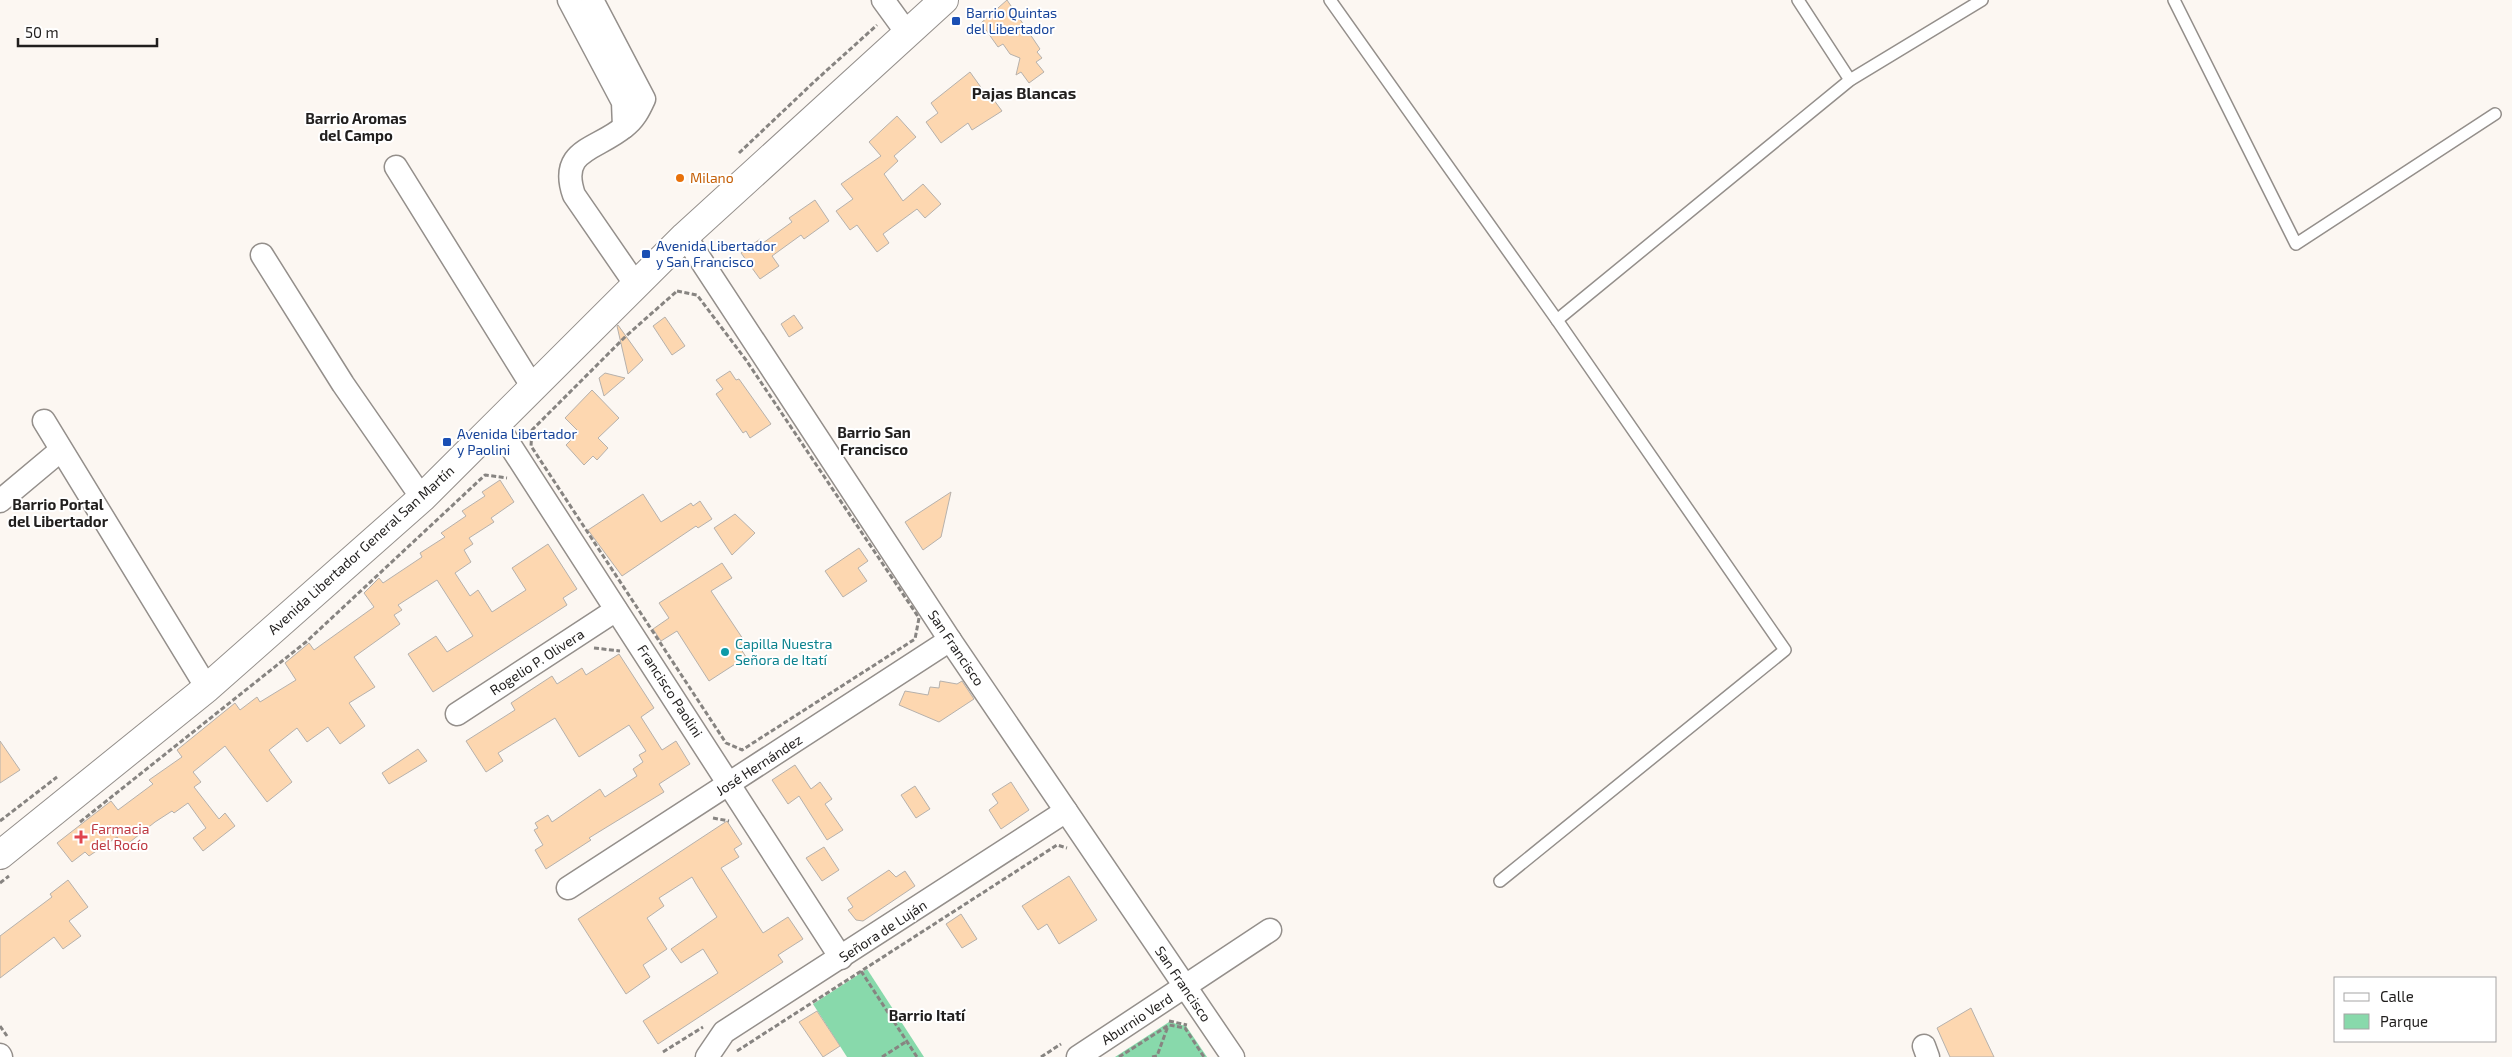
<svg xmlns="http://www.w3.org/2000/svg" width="2512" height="1057" viewBox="0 0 2512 1057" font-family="'Exo 2',sans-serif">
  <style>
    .green { fill: #88d9ab }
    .building { fill: #fdd7b0; stroke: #b6b1ac }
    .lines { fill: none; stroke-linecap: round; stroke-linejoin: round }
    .lane-casing { stroke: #948f8b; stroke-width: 14 }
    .street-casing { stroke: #948f8b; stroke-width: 25 }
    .secondary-casing { stroke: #948f8b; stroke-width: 30 }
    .path { stroke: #878481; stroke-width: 3; stroke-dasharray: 5 2.5; stroke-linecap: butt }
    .lane { stroke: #fff; stroke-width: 11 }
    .street { stroke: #fff; stroke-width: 22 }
    .secondary { stroke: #fff; stroke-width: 28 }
    .transit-dot { fill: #1a4fb4; stroke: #fff; stroke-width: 2 }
    .food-dot { fill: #e8710a; stroke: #fff; stroke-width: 2 }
    .culture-dot { fill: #0f9aa8; stroke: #fff; stroke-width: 2 }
    .health-dot { fill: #e0444e; stroke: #fff; stroke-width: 2 }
    .labels { text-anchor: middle; stroke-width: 4; stroke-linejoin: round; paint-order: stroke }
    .transit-label { font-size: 14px; fill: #164399; stroke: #fff; text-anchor: start }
    .food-label { font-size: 14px; fill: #c56008; stroke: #fff; text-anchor: start }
    .street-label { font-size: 14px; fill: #211f1e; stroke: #fff }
    .culture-label { font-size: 14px; fill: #0d838f; stroke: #fff; text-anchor: start }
    .health-label { font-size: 14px; fill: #be3a42; stroke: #fff; text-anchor: start }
    .neighbourhood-label { font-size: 15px; font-weight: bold; fill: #211f1e; stroke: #fff }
    .quarter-label { font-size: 16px; font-weight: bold; fill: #211f1e; stroke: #fff }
  </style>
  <rect width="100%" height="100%" fill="#fcf7f2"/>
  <!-- green -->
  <g class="green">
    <path d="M867 969 924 1057H847L813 1004Z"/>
    <path d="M1169 1022 1186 1026 1207 1057H1115Z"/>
  </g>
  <!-- building -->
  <g class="building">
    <path d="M1007 0 1040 49 1037 52 1042 58 1036 62 1044 72 1029 83 1021 72 1016 75 1020 58 1010 54 1003 44 998 47 981 23Z"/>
    <path d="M970 72 985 93 988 92 1002 111 972 130 968 123 941 143 926 122 938 113 931 103Z"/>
    <path d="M897 116 916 137 894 156 898 161 884 174 903 201 923 184 941 204 925 218 917 209 883 234 889 243 877 252 857 225 850 230 836 211 853 199 841 184 881 156 869 142Z"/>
    <path d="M815 200 829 221 804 239 801 235 772 256 779 266 760 279 741 253 760 239 763 243 792 222 789 218Z"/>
    <path d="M794 315 803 328 789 337 781 324Z"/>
    <path d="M665 317 685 346 672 355 653 326Z"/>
    <path d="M618 325 643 360 628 374 617 326Z"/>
    <path d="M730 371 736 380 739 379 771 424 750 438 746 431 743 433 716 394 723 389 716 380Z"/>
    <path d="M605 373 625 378 604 396 599 378Z"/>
    <path d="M592 390 619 418 598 438 608 448 597 460 593 456 584 465 566 445 579 432 565 418Z"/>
    <path d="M500 480 514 502 491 518 494 522 469 538 473 544 464 550 471 562 455 573 470 596 478 590 492 612 526 590 512 568 548 544 577 589 563 598 567 605 433 692 408 654 436 636 447 652 473 636 437 580 398 605 402 610 394 615 400 624 354 657 375 687 349 703 365 726 340 744 328 727 307 742 297 728 269 750 292 782 267 802 225 746 193 772 201 782 194 787 219 819 225 813 235 826 203 851 193 838 206 828 188 803 174 813 172 811 155 822 125 846 117 837 89 856 85 852 72 862 57 843 111 801 118 810 153 784 149 780 182 757 177 750 235 703 240 710 257 697 260 702 296 680 285 663 309 643 314 650 374 607 364 593 379 578 383 583 422 557 420 553 445 537 441 533 466 516 462 511 485 496 482 492Z"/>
    <path d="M951 492 941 537 923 550 905 522Z"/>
    <path d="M643 494 661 522 691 503 693 506 700 501 712 519 698 528 696 526 622 576 588 530Z"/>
    <path d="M735 514 755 533 732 555 714 528Z"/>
    <path d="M859 548 868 561 858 568 867 581 843 597 825 571Z"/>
    <path d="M722 563 732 578 711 591 745 642 739 646 746 657 709 681 677 631 661 641 653 629 669 618 659 603Z"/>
    <path d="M619 654 654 708 641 717 662 750 676 741 690 764 659 784 664 792 602 830 589 838 591 840 546 869 535 850 543 845 534 830 538 828 535 823 548 815 552 822 600 789 605 797 637 776 633 769 643 762 639 755 646 751 629 725 579 757 555 718 498 753 503 761 486 772 466 741 515 710 511 703 552 676 557 684 582 668 586 675Z"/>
    <path d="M940 681 957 684 962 681 974 699 939 722 899 705 905 691 928 695 930 687 939 688Z"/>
    <path d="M0 741 20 770 0 783Z"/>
    <path d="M418 749 427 761 389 784 382 773Z"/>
    <path d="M795 765 811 789 820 782 832 799 825 804 843 830 827 840 799 796 788 804 772 780Z"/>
    <path d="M1011 782 1029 810 1001 829 989 810 998 803 992 794Z"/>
    <path d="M915 786 930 809 916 818 901 795Z"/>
    <path d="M727 821 742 844 734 849 739 857 721 868 763 933 788 917 803 939 778 955 783 962 658 1044 643 1021 718 973 703 949 681 963 671 949 717 917 696 884 692 877 659 898 664 906 647 918 667 949 643 965 650 977 626 994 578 919Z"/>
    <path d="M824 847 839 870 822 881 806 858Z"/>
    <path d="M889 870 896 877 905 871 915 886 863 921 856 920 848 910 853 907 847 898Z"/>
    <path d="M1069 876 1097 920 1059 944 1047 924 1038 930 1022 906Z"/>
    <path d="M68 880 88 907 69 921 81 936 63 949 54 937 0 978V936L52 897 50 894Z"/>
    <path d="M961 914 977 939 962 948 946 924Z"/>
    <path d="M1971 1008 1984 1036 1994 1057H1950L1937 1028Z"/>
    <path d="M817 1011 840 1046 823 1057 799 1022Z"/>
  </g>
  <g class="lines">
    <defs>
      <g id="lane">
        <path d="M1330 0 1557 320 1785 650 1500 881"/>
        <path d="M1798 0 1850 80"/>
        <path d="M2174 0 2296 244 2495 114"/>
        <path d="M1557 320 1850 80 1982 0"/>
      </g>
      <g id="street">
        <path d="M569 0 623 102 624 127"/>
        <path d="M592 0 644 99C639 110 634 120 624 127 597 150 558 149 574 195L636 285"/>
        <path d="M883 0 907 33"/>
        <path d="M396 167 532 386"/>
        <path d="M685 236 950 640 1233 1057"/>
        <path d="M262 255 343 384 422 498"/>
        <path d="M44 421 207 688"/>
        <path d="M497 425 841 958"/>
        <path d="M0 501 61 450"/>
        <path d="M457 714 616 610"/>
        <path d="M568 888 950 640"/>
        <path d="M1924 1046 1928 1057"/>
        <path d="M0 1055 1 1057"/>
        <path d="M707 1057 724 1032 1066 811"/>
        <path d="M1078 1057 1270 930"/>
      </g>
      <path id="secondary" d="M0 855 207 688 422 498 685 236 944 0"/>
    </defs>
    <!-- lane casing -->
    <use href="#lane" class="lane-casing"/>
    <!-- street casing -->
    <use href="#street" class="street-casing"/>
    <!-- secondary casing -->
    <use href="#secondary" class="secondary-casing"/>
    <!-- path -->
    <g class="path">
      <path d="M739 153 815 81 877 25"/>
      <path d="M677 291 697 295 746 360 919 618 915 639 742 750 726 743 531 446 532 430 626 336Z"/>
      <path d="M594 648 620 651"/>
      <path d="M713 818 729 821"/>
      <path d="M0 821 57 777"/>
      <path d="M80 822 306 642 485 475 507 478"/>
      <path d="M0 883 9 876"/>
      <path d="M861 971 917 1057"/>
      <path d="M1169 1021 1187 1025"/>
      <path d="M0 1026 7 1036"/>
      <path d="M737 1051 1057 845 1067 848"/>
      <path d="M663 1052 703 1027"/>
      <path d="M882 1057 907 1041"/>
      <path d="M1041 1057 1061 1044"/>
      <path d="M1119 1057 1169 1025 1185 1028 1204 1057"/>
      <path d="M1152 1057 1157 1056 1168 1026"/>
    </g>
    <!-- lane -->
    <use href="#lane" class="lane"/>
    <!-- street -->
    <use href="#street" class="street"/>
    <!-- secondary -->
    <use href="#secondary" class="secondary"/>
  </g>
  <!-- markers -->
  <g class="transit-dot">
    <rect x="951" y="16" width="10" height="10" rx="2.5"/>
    <rect x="641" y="249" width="10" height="10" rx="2.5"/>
    <rect x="442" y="437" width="10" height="10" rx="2.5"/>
  </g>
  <circle class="food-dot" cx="680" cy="178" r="5"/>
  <circle class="culture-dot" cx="725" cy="652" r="5"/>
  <path class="health-dot" d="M78.5 829.5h5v5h5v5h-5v5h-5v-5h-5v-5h5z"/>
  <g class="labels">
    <!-- transit labels -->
    <g class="transit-label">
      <text x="966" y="18">Barrio Quintas<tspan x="966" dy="16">del Libertador</tspan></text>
      <text x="656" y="251">Avenida Libertador<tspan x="656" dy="16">y San Francisco</tspan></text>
      <text x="457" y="439">Avenida Libertador<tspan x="457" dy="16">y Paolini</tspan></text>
    </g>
    <!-- food labels -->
    <g class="food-label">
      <text x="690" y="183">Milano</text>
    </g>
    <!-- street labels -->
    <g class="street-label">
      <text transform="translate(361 550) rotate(-42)" y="5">Avenida Libertador General San Martín</text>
      <text transform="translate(956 648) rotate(56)" y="5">San Francisco</text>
      <text transform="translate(537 662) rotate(-33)" y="5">Rogelio P. Olivera</text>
      <text transform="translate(670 691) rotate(57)" y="5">Francisco Paolini</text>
      <text transform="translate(759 765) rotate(-33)" y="5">José Hernández</text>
      <text transform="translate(883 931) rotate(-33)" y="5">Señora de Luján</text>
      <text transform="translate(1183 984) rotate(56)" y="5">San Francisco</text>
      <text transform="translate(1137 1019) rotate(-33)" y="5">Aburnio Verd</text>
    </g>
    <!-- culture labels -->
    <g class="culture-label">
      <text x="735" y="649">Capilla Nuestra<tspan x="735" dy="16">Señora de Itatí</tspan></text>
    </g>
    <!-- health labels -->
    <g class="health-label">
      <text x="91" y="834">Farmacia<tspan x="91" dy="16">del Rocío</tspan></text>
    </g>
    <!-- neighbourhood labels -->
    <g class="neighbourhood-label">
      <text x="356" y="124">Barrio Aromas<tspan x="356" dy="17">del Campo</tspan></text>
      <text x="874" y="438">Barrio San<tspan x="874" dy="17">Francisco</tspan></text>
      <text x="58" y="510">Barrio Portal<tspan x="58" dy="17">del Libertador</tspan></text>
      <text x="927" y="1021">Barrio Itatí</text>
    </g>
    <!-- quarter labels -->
    <g class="quarter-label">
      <text x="1024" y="99">Pajas Blancas</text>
    </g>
  </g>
  <!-- legend -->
  <rect x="2334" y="977" width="162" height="65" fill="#ffffff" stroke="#a6a5a5"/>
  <rect x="2344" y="993" width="25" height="8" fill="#ffffff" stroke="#a6a5a5"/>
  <text x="2380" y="1002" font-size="15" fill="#211f1e">Calle</text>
  <rect x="2344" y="1014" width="25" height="15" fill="#88d9ab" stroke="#a6a5a5"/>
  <text x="2380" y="1027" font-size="15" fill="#211f1e">Parque</text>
  <!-- scale -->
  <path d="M18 38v8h139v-8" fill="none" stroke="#211f1e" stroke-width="2.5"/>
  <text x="25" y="38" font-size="15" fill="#211f1e" stroke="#ffffff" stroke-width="4" paint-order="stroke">50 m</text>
</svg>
